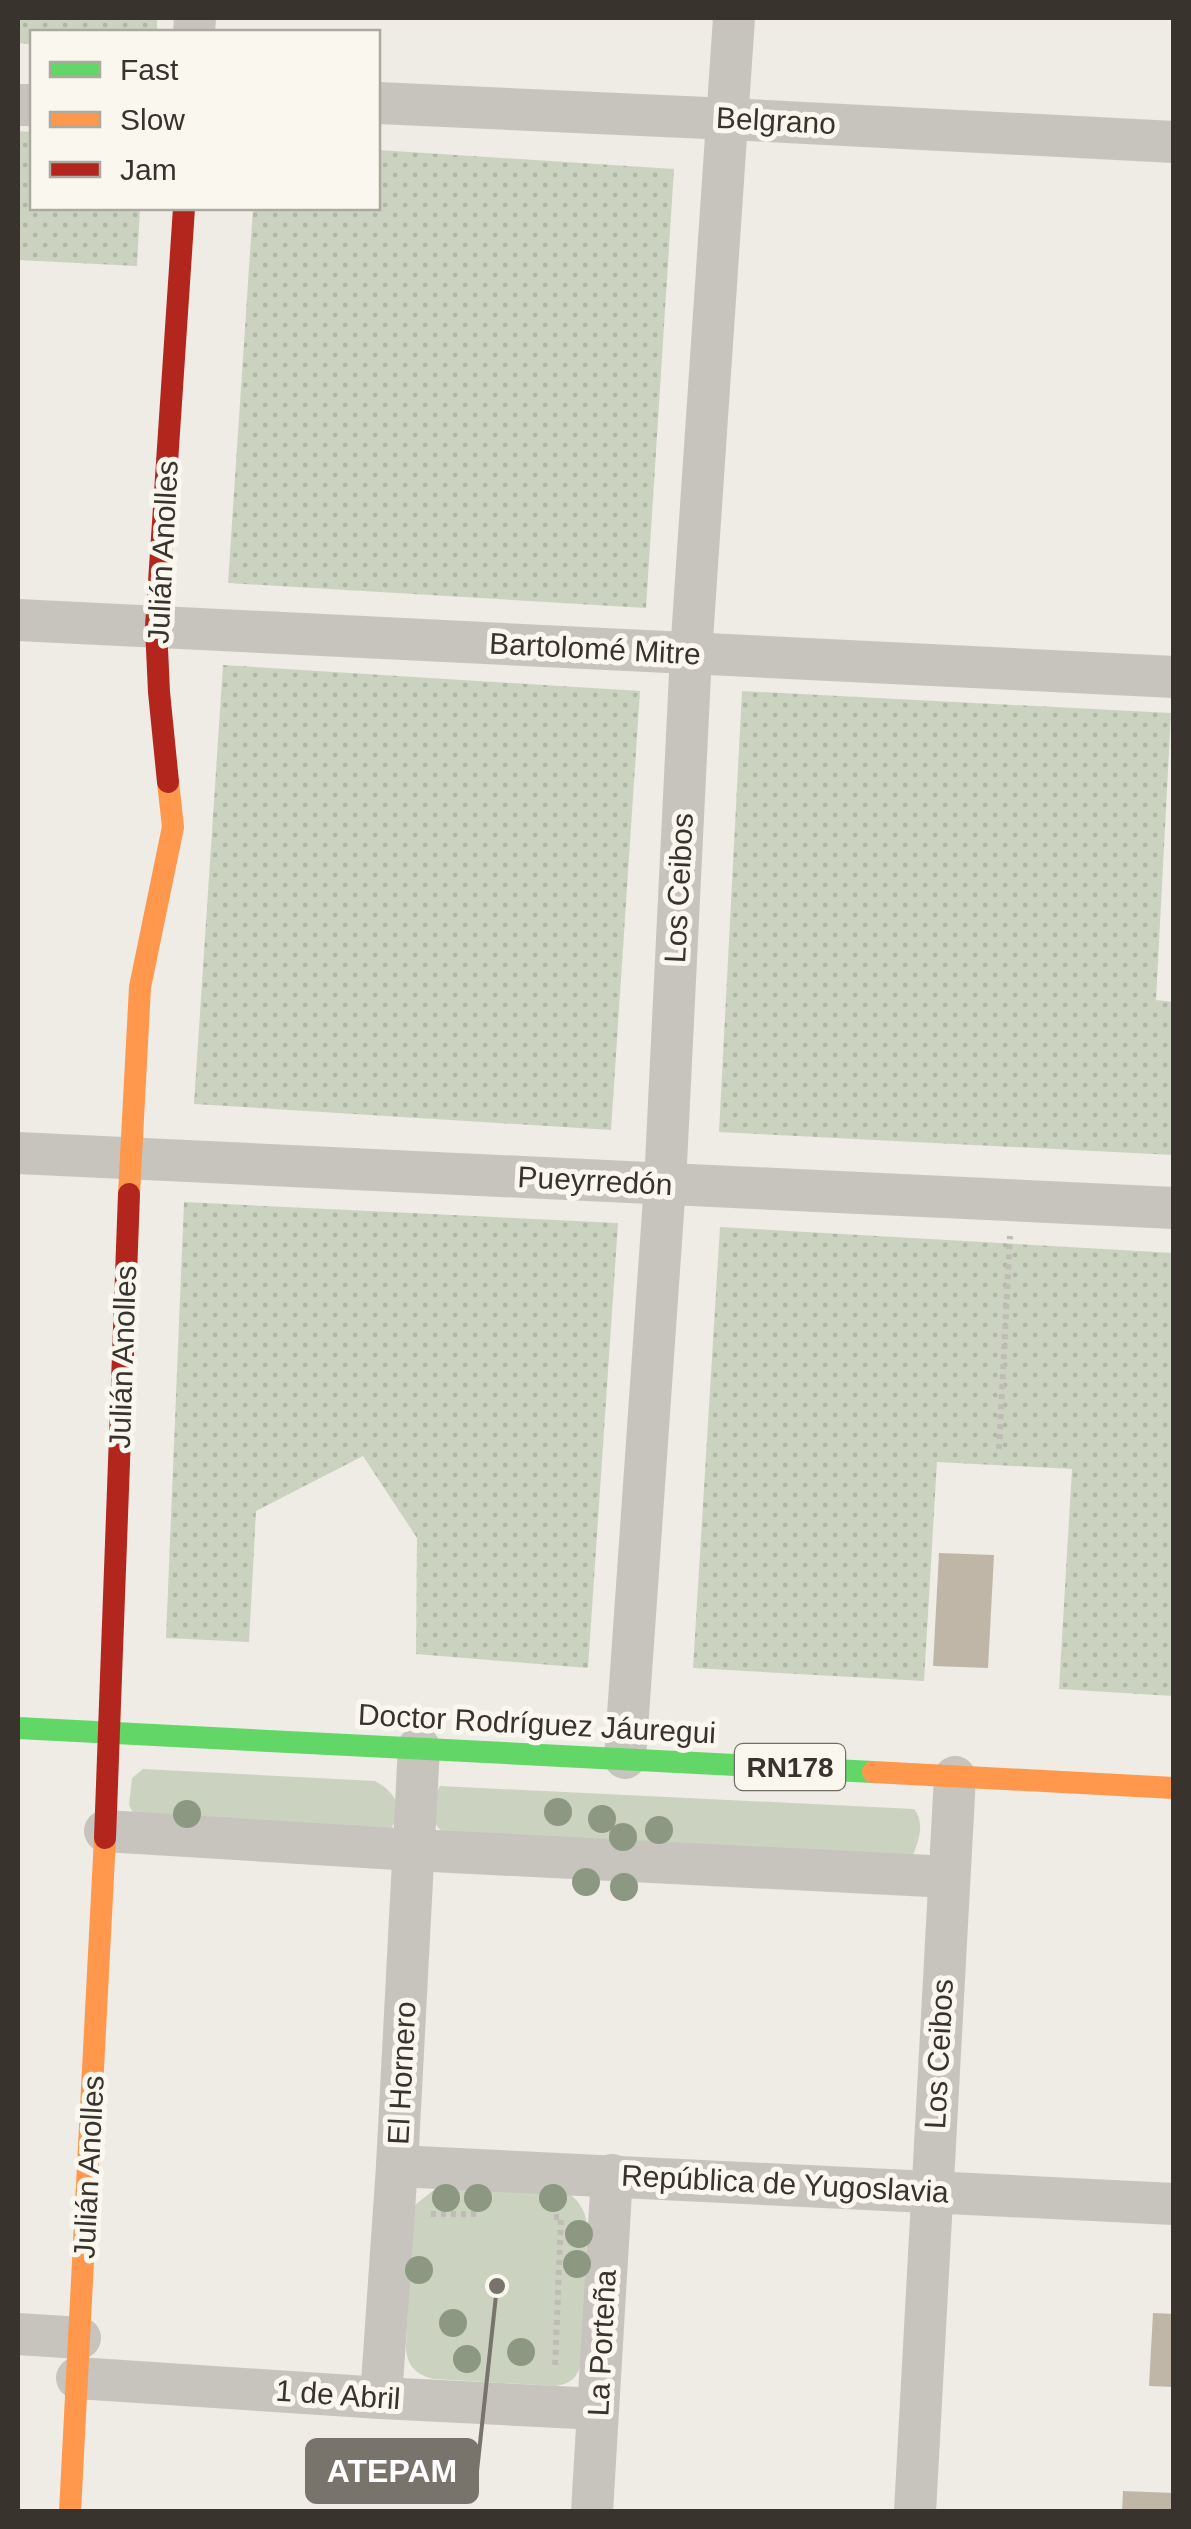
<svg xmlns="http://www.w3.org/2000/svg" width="1191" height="2529" viewBox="0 0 1191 2529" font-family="Helvetica,sans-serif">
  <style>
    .grass { fill: url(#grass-dots) }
    .green { fill: #cbd3c0 }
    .building { fill: #c0b6a8 }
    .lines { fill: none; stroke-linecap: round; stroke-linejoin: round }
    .path { stroke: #bfbcb5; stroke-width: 6; stroke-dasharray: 5 5; stroke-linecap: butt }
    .street { stroke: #c7c4be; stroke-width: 42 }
    .fast { stroke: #63d668; stroke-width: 22 }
    .slow { stroke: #ff974d; stroke-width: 22 }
    .jam { stroke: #b3261e; stroke-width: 22 }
    .tree { fill: #8d9882 }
    .labels { text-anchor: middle; stroke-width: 10; stroke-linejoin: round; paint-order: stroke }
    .shield { fill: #f9f7ee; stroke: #726e66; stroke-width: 2.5 }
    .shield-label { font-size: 28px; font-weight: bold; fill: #38332c }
    .street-label { font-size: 30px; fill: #38332c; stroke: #f9f7ee }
    .leader { fill: none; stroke: #78746c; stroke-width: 4 }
    .callout-dot { fill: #78746c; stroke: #f9f7ee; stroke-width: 4 }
    .callout { fill: #78746c; stroke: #78746c; stroke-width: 4 }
    .callout-label { font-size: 32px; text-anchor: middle; font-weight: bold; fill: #fff }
  </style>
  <defs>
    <pattern id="grass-dots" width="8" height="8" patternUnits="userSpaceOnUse" patternTransform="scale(2.5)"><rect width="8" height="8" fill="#cbd3c0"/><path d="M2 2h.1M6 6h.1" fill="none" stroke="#afb6a5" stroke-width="1.8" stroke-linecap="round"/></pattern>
  </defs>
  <rect width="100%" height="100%" fill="#eeece4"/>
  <!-- grass -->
  <g class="grass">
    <path d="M18 18H157V32H32V44L18 43Z"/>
    <path d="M18 131 32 132V208H140L137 266 18 260Z"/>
    <path d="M378 150 674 169 646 608 228 583 253 208H378Z"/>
    <path d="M223 665 640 691 611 1130 194 1104Z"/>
    <path d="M742 691 1171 713 1156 1000 1173 1002V1155L719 1132Z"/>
    <path d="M184 1202 618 1223 588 1668 416 1654 417 1538 363 1456 256 1511 249 1642 166 1638Z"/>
    <path d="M720 1227 1173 1253V1696L1059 1689 1072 1469 937 1462 924 1681 693 1668Z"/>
  </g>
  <!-- green -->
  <g class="green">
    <path d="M143 1769 375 1781C400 1794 404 1814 386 1835L134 1815 129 1805 132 1778Z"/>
    <path d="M440 1786 914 1809C925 1823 919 1839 913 1855L450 1839C429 1822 427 1810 440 1786Z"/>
    <path d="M436 2188 569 2193C580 2203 585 2210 587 2225L583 2359C578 2376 572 2384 555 2386L434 2379C416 2375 407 2366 406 2348L412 2216 415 2205Z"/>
  </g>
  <!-- building -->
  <g class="building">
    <path d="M939 1553 994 1555 988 1668 933 1666Z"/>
    <path d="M1153 2313 1174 2314V2387L1149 2386Z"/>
    <path d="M1123 2491 1174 2493V2512H1122Z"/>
  </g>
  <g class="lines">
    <!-- path -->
    <g class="path">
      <path d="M999 1449 1010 1236"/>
      <path d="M431 2214H477"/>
      <path d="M554 2217H561L555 2368"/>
    </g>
    <!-- street -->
    <g class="street">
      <path d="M194 32 195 18"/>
      <path d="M378 103 729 119 1174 142"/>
      <path d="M18 105H32"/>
      <path d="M18 620 1174 677"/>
      <path d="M18 1153 1174 1208"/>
      <path d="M625 1758 665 1184 691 654 734 18"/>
      <path d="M105 1831 413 1850 949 1877"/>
      <path d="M397 2166 1174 2204"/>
      <path d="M18 2334 80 2338"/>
      <path d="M77 2378 381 2398 598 2409"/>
      <path d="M381 2398 397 2166 419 1747"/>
      <path d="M592 2512 612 2175"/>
      <path d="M915 2512 955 1777"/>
    </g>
    <!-- fast -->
    <path class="fast" d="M18 1728 873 1772"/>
    <!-- slow -->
    <g class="slow">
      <path d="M129 1194 140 987 173 827 168 782"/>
      <path d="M873 1772 1174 1788"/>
      <path d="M70 2512 105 1838"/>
    </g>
    <!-- jam -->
    <g class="jam">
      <path d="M168 782 159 692 156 627 184 208"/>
      <path d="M105 1838 129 1194"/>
    </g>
  </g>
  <!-- trees -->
  <g class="tree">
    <circle cx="558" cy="1812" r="14"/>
    <circle cx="187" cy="1814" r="14"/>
    <circle cx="602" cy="1819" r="14"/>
    <circle cx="659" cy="1830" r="14"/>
    <circle cx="623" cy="1837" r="14"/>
    <circle cx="586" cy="1882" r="14"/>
    <circle cx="624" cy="1887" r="14"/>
    <circle cx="446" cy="2198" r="14"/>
    <circle cx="478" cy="2198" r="14"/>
    <circle cx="553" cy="2198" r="14"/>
    <circle cx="579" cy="2234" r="14"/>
    <circle cx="577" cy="2264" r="14"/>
    <circle cx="419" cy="2270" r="14"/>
    <circle cx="453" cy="2323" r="14"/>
    <circle cx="521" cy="2352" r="14"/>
    <circle cx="467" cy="2359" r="14"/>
  </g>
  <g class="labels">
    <!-- shield labels -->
    <rect class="shield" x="735" y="1744" width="110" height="46" rx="8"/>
    <g class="shield-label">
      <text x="790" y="1777">RN178</text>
    </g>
    <!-- street labels -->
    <g class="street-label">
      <text transform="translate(776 121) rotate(3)" y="10">Belgrano</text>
      <text transform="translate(163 552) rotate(-87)" y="10">Julián Anolles</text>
      <text transform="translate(595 649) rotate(3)" y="10">Bartolomé Mitre</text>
      <text transform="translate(679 888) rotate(-87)" y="10">Los Ceibos</text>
      <text transform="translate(595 1181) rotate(3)" y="10">Pueyrredón</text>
      <text transform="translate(123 1357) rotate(-88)" y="10">Julián Anolles</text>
      <text transform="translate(537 1724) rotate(3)" y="10">Doctor Rodríguez Jáuregui</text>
      <text transform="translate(939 2054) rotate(-87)" y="10">Los Ceibos</text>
      <text transform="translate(402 2073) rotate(-87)" y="10">El Hornero</text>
      <text transform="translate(89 2167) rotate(-87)" y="10">Julián Anolles</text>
      <text transform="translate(785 2184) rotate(3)" y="10">República de Yugoslavia</text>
      <text transform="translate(602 2343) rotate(-87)" y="10">La Porteña</text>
      <text transform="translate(338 2395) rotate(4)" y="10">1 de Abril</text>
    </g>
  </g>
  <!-- callouts -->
  <path class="leader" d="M497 2286L477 2471"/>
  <circle class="callout-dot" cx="497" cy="2286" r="10"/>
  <rect class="callout" x="307" y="2440" width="170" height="62" rx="10"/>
  <g class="callout-label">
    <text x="392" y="2482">ATEPAM</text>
  </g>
  <!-- border -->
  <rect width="1191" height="2529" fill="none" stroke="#38332c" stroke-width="40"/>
  <!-- legend -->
  <rect x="30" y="30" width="350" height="180" fill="#f9f7ee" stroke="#aca9a0" stroke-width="2.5"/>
  <rect x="50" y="62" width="50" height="15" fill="#63d668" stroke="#aca9a0" stroke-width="2.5"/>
  <text x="120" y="80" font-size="30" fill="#38332c">Fast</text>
  <rect x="50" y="112" width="50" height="15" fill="#ff974d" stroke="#aca9a0" stroke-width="2.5"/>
  <text x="120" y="130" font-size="30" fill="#38332c">Slow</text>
  <rect x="50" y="162" width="50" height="15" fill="#b3261e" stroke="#aca9a0" stroke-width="2.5"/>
  <text x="120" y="180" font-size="30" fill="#38332c">Jam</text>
</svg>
